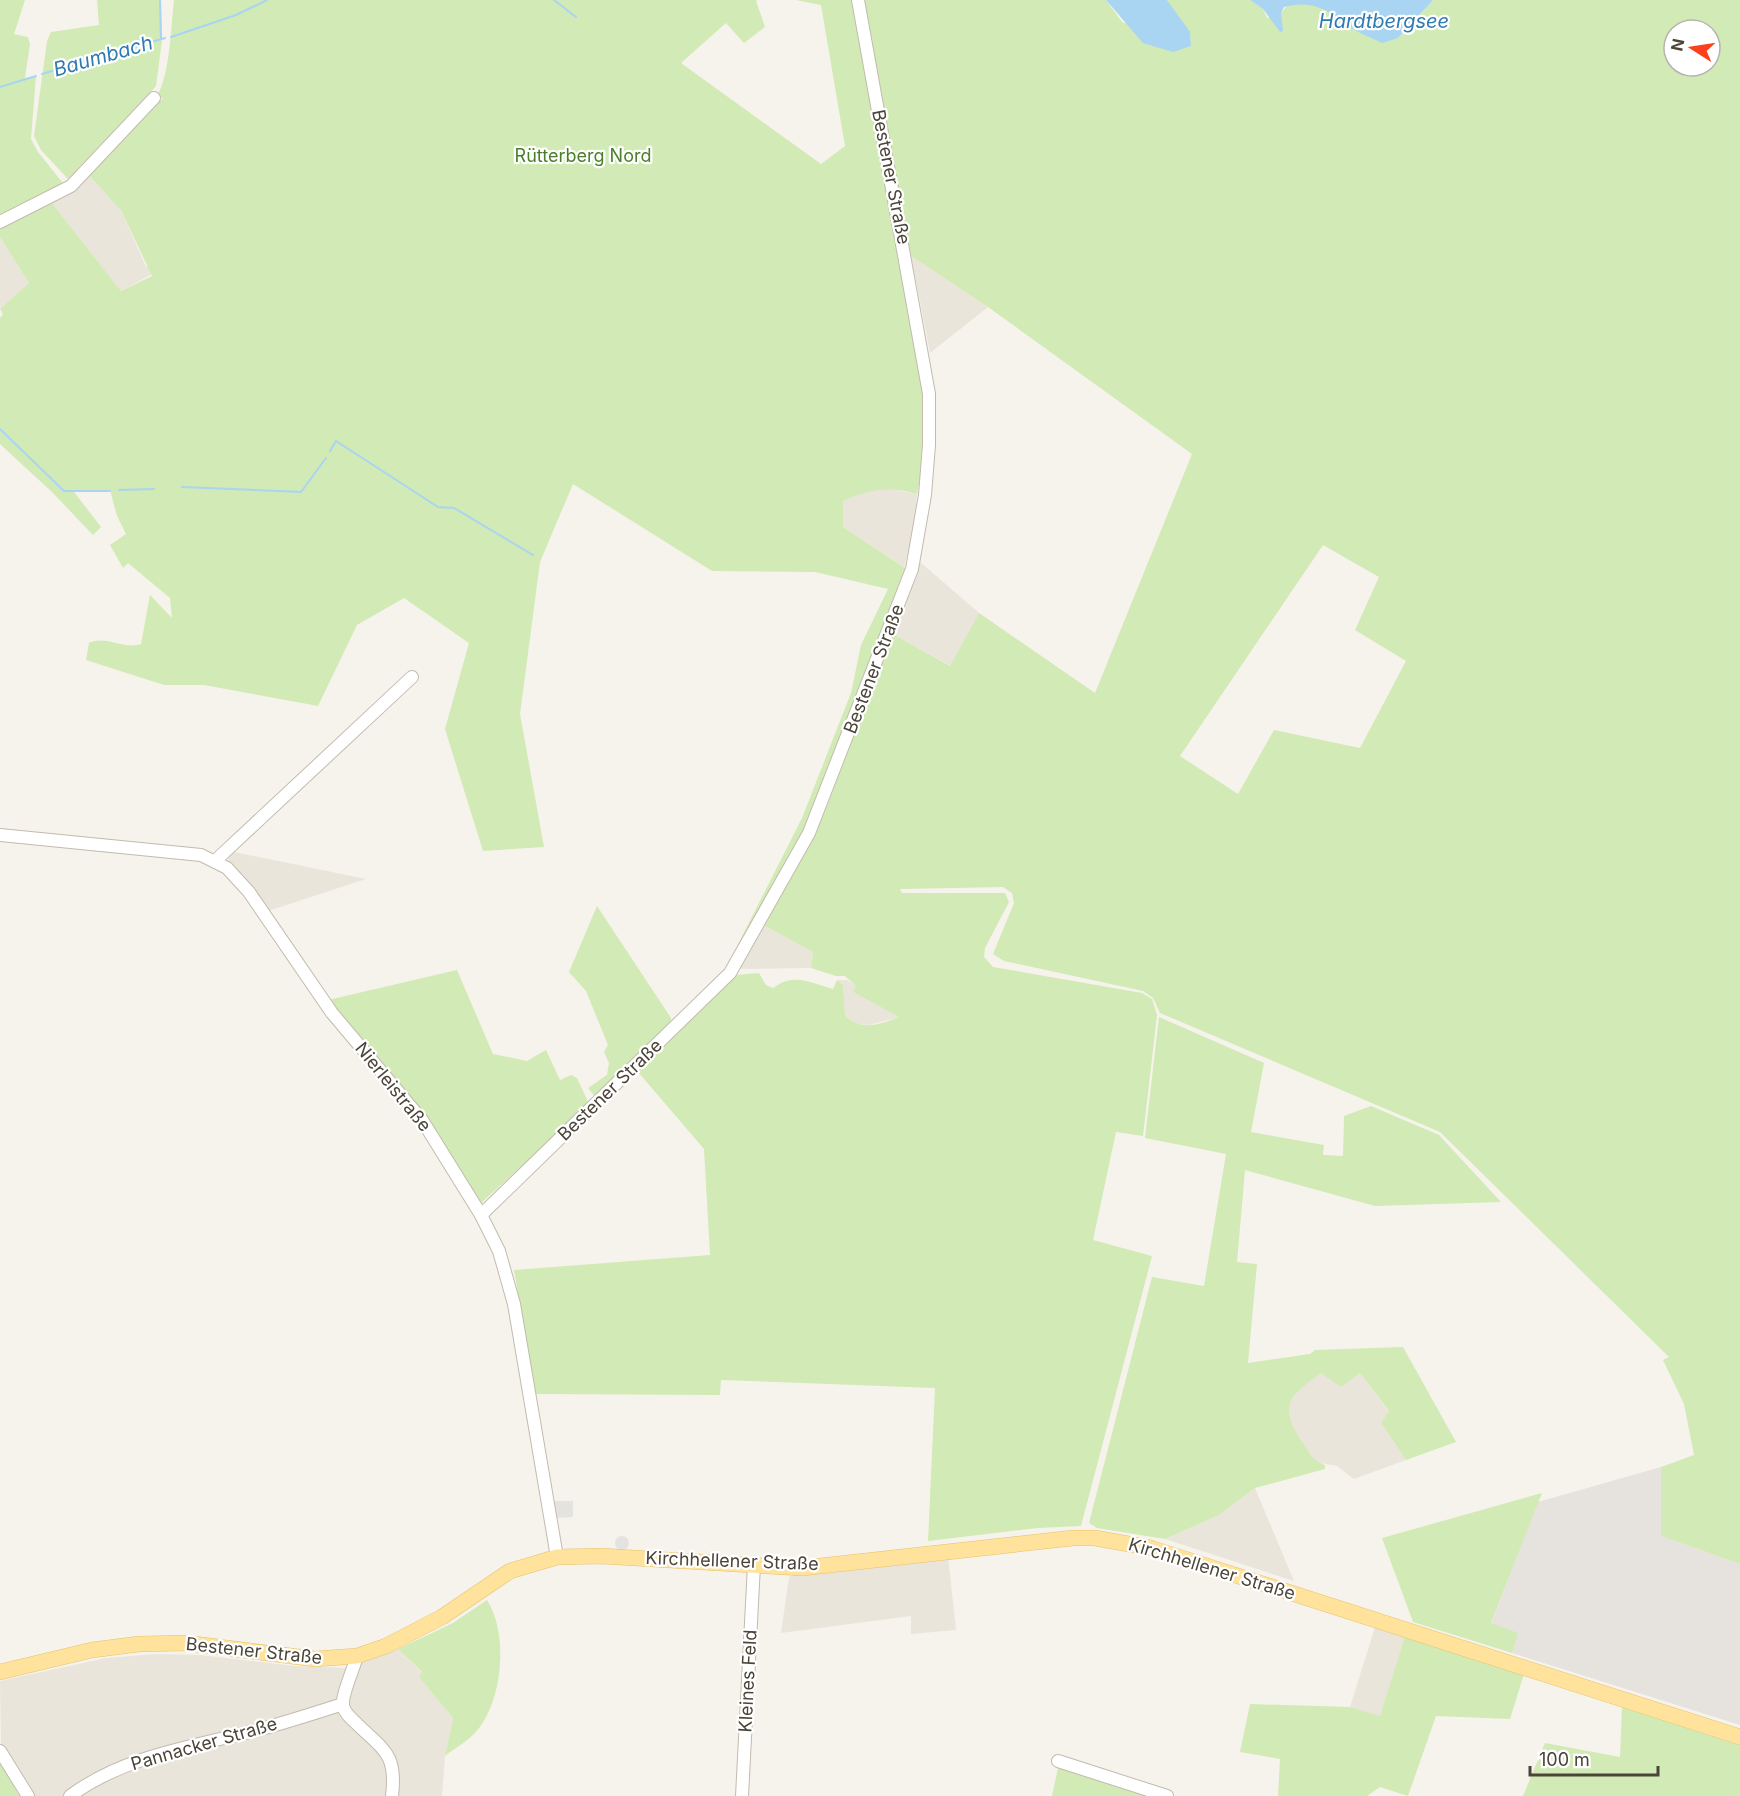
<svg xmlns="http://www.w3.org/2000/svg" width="1740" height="1796" viewBox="0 0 1740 1796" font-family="Inter,sans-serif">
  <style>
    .residential { fill: #eae5da }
    .industrial { fill: #e6e2dd }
    .green { fill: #d2eab5; fill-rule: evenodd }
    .parking { fill: #e5e3e0 }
    .water { fill: #a9d4f2 }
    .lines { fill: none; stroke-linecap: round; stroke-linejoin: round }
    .stream { stroke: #a9d4f2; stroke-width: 2 }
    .minor-casing { stroke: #c2bbae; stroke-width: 14 }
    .major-casing { stroke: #e6c16a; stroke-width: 16 }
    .minor { stroke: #fff; stroke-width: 12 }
    .major { stroke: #ffe39c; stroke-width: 15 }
    .labels { text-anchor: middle; stroke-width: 4.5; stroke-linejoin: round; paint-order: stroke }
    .park-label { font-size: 18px; fill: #4a7f2a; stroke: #fff }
    .street-label { font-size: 18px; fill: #4b4439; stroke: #fff }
    .water-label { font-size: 20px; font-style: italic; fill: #2e7ab2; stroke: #fff }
  </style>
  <rect width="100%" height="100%" fill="#f6f3ec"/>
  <!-- residential -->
  <g class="residential">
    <path d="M89 175 122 212 146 267 149 266 152 274 121 291 51 202Z"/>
    <path d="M0 237 29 283 0 309Z"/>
    <path d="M911 256 988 307 930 353 922 311Z"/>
    <path d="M885 488 917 494 913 532 904 567 843 527V501L867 490Z"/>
    <path d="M920 562 979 613 951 666 893 634Z"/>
    <path d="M229 851 366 879 268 911 228 864Z"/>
    <path d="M763 925 813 952 811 968 739 969Z"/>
    <path d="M837 980H847L857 986 853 992 900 1017 869 1025 855 1024 845 1015 843 985Z"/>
    <path d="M1321 1372 1341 1386 1360 1373 1389 1412 1381 1423 1406 1460 1354 1479 1337 1466 1315 1462 1288 1422V1406L1301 1387Z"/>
    <path d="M1255 1488 1294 1581 1165 1539 1219 1515Z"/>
    <path d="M948 1556 956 1630 911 1634V1616L781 1633 789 1577 796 1574Z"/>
    <path d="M1375 1627 1405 1636 1380 1717 1350 1707Z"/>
    <path d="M398 1649 422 1673 419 1677 453 1718 445 1756 442 1796H19L18 1790 25 1784 1 1745 0 1681 106 1658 156 1654 200 1655 294 1666 348 1668Z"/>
  </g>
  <!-- industrial -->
  <path class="industrial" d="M1661 1467V1536L1740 1564V1725L1512 1653 1517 1633 1491 1624 1538 1502Z"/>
  <!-- green -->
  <g class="green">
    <path d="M0 0H25L14 34 28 37 30 44 25 78 36 76 31 139 38 152 62 182 61 185 0 216Z"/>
    <path d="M97 0H161L162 40 156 86 68 179 41 150 34 136 47 41 51 32 99 25Z"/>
    <path d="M174 0H758L756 1 765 27 744 43 726 23 681 63 821 164 845 146 821 5 796 0H851L925 373 926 445 917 494C888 486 870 489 843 501V527L908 570 808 827 725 970 802 818 851 693 861 645 888 589 815 572 712 571 573 484 540 562 520 714 544 847 483 851 445 729 469 643 404 598 357 625 318 706 204 685H164L86 660 89 643C107 635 122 650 141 644L150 595 172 618 170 598 128 563 123 568 110 545 126 534 117 516 110 490H64L0 428V318L3 314 0 309 29 283 0 237V228L51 202 121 291 152 276 122 212 89 175 163 98H156C170 76 171 27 174 0Z"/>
    <path d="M862 0H1106L1122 22 1191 46 1190 33 1167 0H1250L1263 9 1267 18C1271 17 1278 15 1281 13 1286 8 1286 4 1295 2 1327 0 1343 27 1370 37 1377 40 1389 38 1398 38L1433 0H1740V1564L1661 1536V1467L1694 1455 1684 1404 1663 1360 1669 1357 1440 1132 1160 1013 1153 998 1143 991 1004 961 993 954 1014 903 1012 893 1003 887 900 889 902 893H1005L1009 902 985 948 984 957 993 967 1142 993 1152 999 1157 1015 1143 1136 1116 1132 1093 1240 1152 1256 1081 1526 1038 1528 928 1541 935 1388 721 1380 720 1395 535 1394 514 1270 710 1255 704 1149 638 1072 736 975 759 973 766 985 773 988C794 972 811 983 833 989L837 980 843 985 845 1015C859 1032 882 1024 899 1017L853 992 856 986 845 976H836L811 968 813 952 763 925 827 806 893 634 950 666 979 613 1095 693 1192 454 988 307 911 256ZM1674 30H1710V66H1674ZM1323 545 1379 577 1355 630 1406 661 1360 748 1274 730 1238 794 1180 756Z"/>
    <path d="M0 430 61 489 74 492 101 527 93 535 52 492 0 444Z"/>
    <path d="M597 906 671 1018V1023L595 1097 588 1088 607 1075 609 1063 604 1052 608 1045 586 991 569 972Z"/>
    <path d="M457 970 493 1054 527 1061 546 1050 560 1080 571 1075 577 1078 589 1104 481 1203 328 1000Z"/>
    <path d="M1159 1017 1264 1063 1251 1132 1324 1145 1323 1155 1343 1156 1344 1116 1371 1106 1439 1135 1501 1202 1375 1206 1245 1170 1237 1262 1257 1264 1248 1363 1310 1354 1315 1350 1403 1347 1456 1442 1406 1460 1381 1423 1389 1411 1360 1373 1341 1387 1321 1373C1288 1397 1278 1407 1303 1443 1310 1454 1313 1461 1325 1465V1469L1255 1488 1219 1515 1165 1539 1097 1528 1089 1523 1152 1277 1204 1286 1226 1154 1145 1138Z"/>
    <path d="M1542 1493 1491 1623 1518 1633 1512 1653 1413 1622 1382 1538Z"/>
    <path d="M487 1600C509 1634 503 1703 475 1733 466 1742 454 1749 445 1756L453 1718 419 1677 422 1672 398 1649 453 1623Z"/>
    <path d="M1405 1636 1524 1674 1510 1719 1436 1716 1408 1796 1380 1787 1367 1796H1278L1280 1759 1240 1752 1250 1704 1350 1707 1380 1716Z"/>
    <path d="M1622 1707 1740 1744V1796H1523L1545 1743 1620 1757Z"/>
    <path d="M0 1760 19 1796H0Z"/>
    <path d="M1059 1763 1149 1796H1052Z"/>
  </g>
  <!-- parking -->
  <g class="parking">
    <path d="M553 1501H573V1517L556 1518Z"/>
    <circle cx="622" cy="1543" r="7"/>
  </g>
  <!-- water -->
  <g class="water">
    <path d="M1106 0H1167L1190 32 1191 46 1173 52 1143 43Z"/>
    <path d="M1250 0H1433L1398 38 1382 43C1370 37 1353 31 1344 23 1327 8 1308 0 1284 7L1281 13 1283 31 1280 32 1263 9Z"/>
  </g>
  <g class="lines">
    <!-- stream -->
    <g class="stream">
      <path d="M160 0 161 39"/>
      <path d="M554 0 576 17"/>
      <path d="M171 37 236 15 267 0"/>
      <path d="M42 74 165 38"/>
      <path d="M0 87 36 76"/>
      <path d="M0 429 64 491H110"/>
      <path d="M330 451 336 441 438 507 454 508 533 555"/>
      <path d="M182 487 301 492 326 458"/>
      <path d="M119 490 154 489"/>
    </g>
    <defs>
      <g id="minor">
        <path d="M0 222 71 186 154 98"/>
        <path d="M0 835 201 855 227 868 249 892 332 1013 422 1120 481 1215 499 1251 514 1304 557 1557"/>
        <path d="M216 860 412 677"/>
        <path d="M481 1215 730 973 809 833 912 569 925 495 929 445V394L858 0"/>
        <path d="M357 1656C354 1668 341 1696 343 1706 345 1714 352 1719 358 1725 385 1751 397 1755 392 1796"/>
        <path d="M0 1751 28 1796"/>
        <path d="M1058 1761 1167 1796"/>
        <path d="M70 1796C123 1757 189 1747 250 1732 281 1724 312 1714 343 1704"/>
        <path d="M742 1796 754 1565"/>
      </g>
      <path id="major" d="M0 1672 92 1650 139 1644 186 1643 315 1659 357 1656 386 1646 442 1617 510 1571 557 1557 601 1556 802 1568 1073 1538H1095L1151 1548 1740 1737"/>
    </defs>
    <!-- minor casing -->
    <use href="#minor" class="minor-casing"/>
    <!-- major casing -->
    <use href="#major" class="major-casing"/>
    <!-- minor -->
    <use href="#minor" class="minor"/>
    <!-- major -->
    <use href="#major" class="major"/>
  </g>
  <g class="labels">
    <!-- park labels -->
    <g class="park-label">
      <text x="583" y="162">Rütterberg Nord</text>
    </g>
    <!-- street labels -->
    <g class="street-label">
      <text transform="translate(891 177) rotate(79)" y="6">Bestener Straße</text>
      <text transform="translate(874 669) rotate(-69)" y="6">Bestener Straße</text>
      <text transform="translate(393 1087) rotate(51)" y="6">Nierleistraße</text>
      <text transform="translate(610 1090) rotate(-44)" y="6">Bestener Straße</text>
      <text transform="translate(732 1561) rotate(2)" y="6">Kirchhellener Straße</text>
      <text transform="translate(1212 1569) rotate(17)" y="6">Kirchhellener Straße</text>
      <text transform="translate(254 1651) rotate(6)" y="6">Bestener Straße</text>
      <text transform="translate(748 1681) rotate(-87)" y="6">Kleines Feld</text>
      <text transform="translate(204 1744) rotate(-16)" y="6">Pannacker Straße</text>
    </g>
    <!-- water labels -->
    <g class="water-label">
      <text x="1384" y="28">Hardtbergsee</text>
      <text transform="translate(103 56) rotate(-16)" y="7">Baumbach</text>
    </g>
  </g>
  <!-- north arrow -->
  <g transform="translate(1692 48) rotate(282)"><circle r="28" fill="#ffffff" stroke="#b7b4b0" stroke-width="1.5"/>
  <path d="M0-4.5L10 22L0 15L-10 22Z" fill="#fc3f1d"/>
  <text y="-9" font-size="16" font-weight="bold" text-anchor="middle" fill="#4b4439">N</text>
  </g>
  <!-- scale -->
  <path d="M1530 1766v9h128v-9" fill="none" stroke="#4b4439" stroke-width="3"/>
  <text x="1539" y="1766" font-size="18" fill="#4b4439" stroke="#ffffff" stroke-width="4.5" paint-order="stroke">100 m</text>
</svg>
